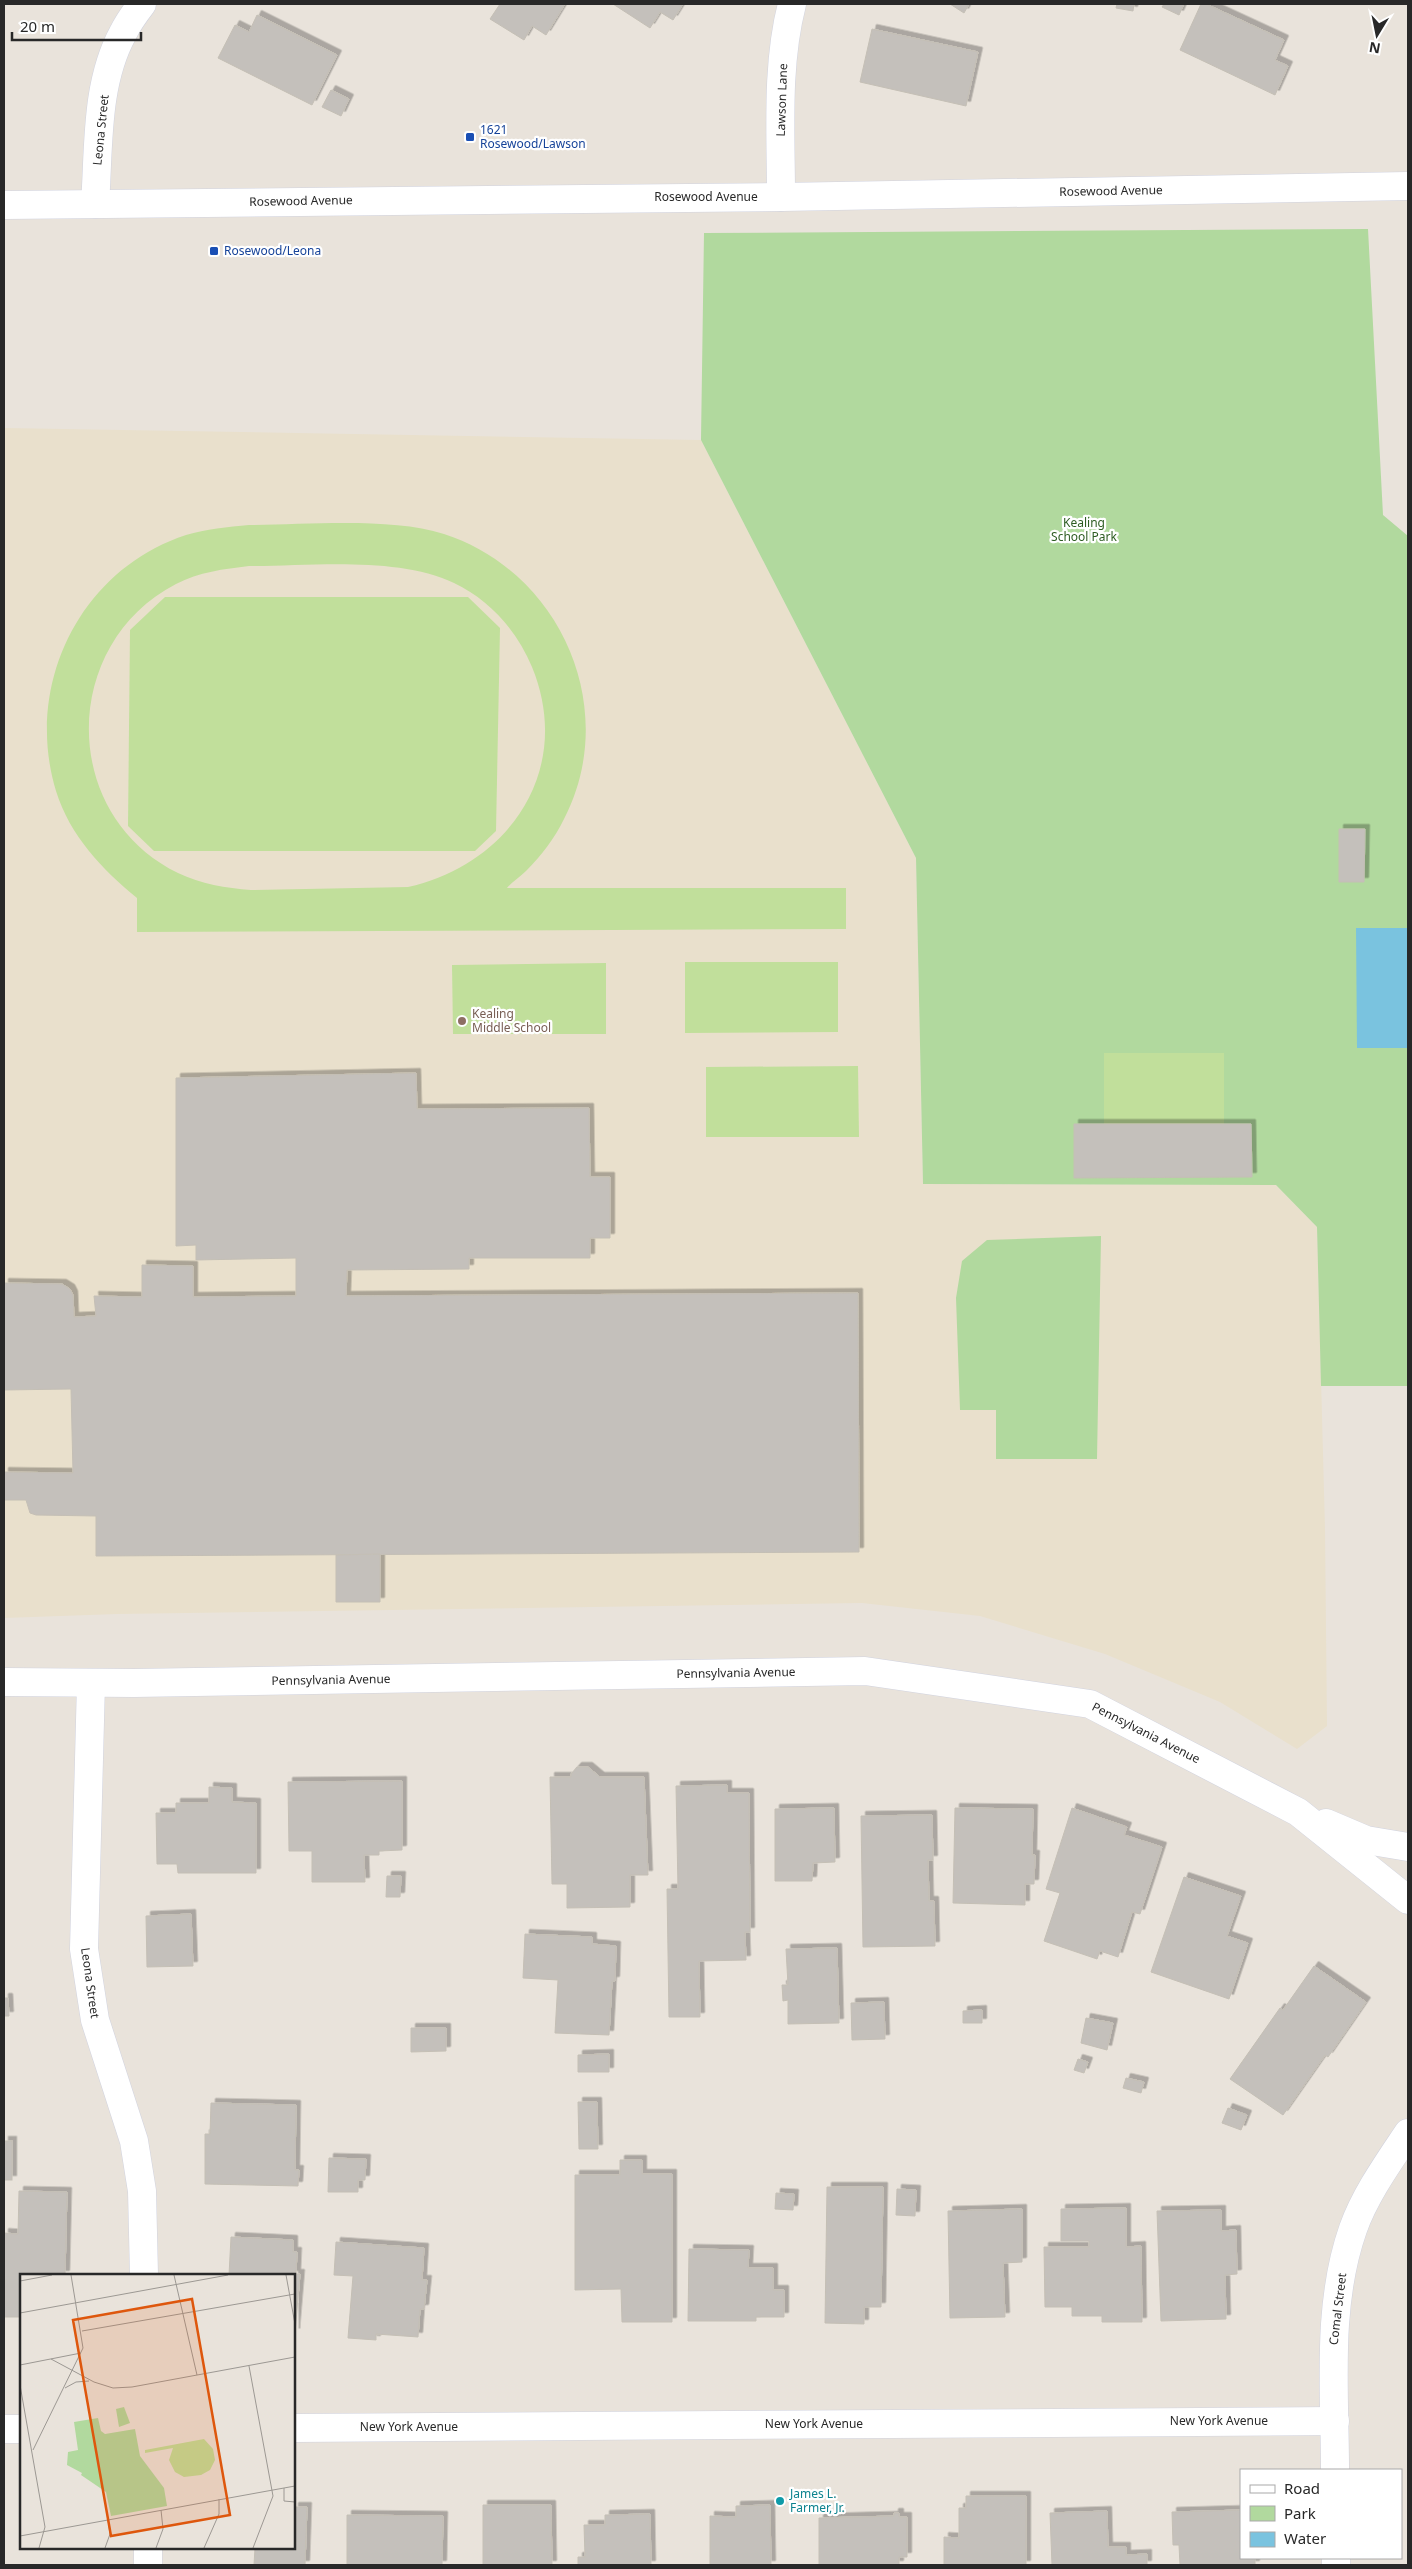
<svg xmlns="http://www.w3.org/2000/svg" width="1412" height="2569" viewBox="0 0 1412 2569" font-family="'Noto Sans',sans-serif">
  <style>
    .education { fill: #e9e0cc }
    .green { fill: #b1d99e }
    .pitch { fill: #c1df9b; fill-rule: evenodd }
    .water { fill: #7ac3df }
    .building { fill: #c4c0bb; stroke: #c4bfb5; filter: url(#shadow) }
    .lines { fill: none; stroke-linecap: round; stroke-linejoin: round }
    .minor-casing { stroke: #d1d3df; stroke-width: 29 }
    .minor { stroke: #fff; stroke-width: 28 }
    .transit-dot { fill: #1a4fb4; stroke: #fff; stroke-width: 2 }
    .education-dot { fill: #8d6e63; stroke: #fff; stroke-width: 2 }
    .culture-dot { fill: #0f9aa8; stroke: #fff; stroke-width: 2 }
    .labels { text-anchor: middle; stroke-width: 4.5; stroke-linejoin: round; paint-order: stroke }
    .street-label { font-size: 12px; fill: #282828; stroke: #fff }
    .transit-label { font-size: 12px; fill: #164399; stroke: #fff; text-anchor: start }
    .park-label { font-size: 12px; fill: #2d5c22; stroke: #fff }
    .education-label { font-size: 12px; fill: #785e54; stroke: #fff; text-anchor: start }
    .culture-label { font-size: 12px; fill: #0d838f; stroke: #fff; text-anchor: start }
    .inset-road { fill: none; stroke: #9c9893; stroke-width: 1 }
    .view { fill: #de570d; fill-opacity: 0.15; stroke: #de570d; stroke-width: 2.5 }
    .inset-edge { fill: none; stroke: #282828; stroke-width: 2.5 }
  </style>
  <defs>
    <filter id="shadow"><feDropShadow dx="4.5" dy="-4.5" stdDeviation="0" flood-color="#0004"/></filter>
  </defs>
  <rect width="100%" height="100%" fill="#e9e3db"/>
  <!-- education -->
  <path class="education" d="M4 428 701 440 916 858 923 1184 1276 1185 1317 1227 1325 1529 1327 1726 1297 1749 1220 1702 1105 1654 980 1616 862 1603 117 1614 4 1618Z"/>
  <!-- green -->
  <g class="green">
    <path d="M1368 229 1383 515 1408 536V1386H1321L1317 1227 1276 1185 923 1184 916 858 701 440 704 233Z"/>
    <path d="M1101 1236 1097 1459H996V1410H960L956 1298 962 1261 987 1240Z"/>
  </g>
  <!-- pitch -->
  <g class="pitch">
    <path d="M249 525C307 525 390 517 444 534 561 572 621 709 564 819 555 838 541 856 526 871 520 877 512 882 507 888H846V929L137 932V898C102 869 70 836 56 791 24 686 79 570 186 535 206 529 228 527 249 525ZM249 566C311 566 398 556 454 583 490 600 517 631 532 667 574 769 510 864 408 887L251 890C226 888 201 884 178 873 59 815 60 644 176 584 199 572 224 569 249 566Z"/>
    <path d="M165 597H468L500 628 496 831 475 851H154L128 826 130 630Z"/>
    <path d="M685 962H838V1032L685 1033Z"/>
    <path d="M606 963V1034H453L452 965Z"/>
    <path d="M1104 1053H1224V1124L1104 1125Z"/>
    <path d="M858 1066 859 1137H706V1067Z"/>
  </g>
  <!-- water -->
  <path class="water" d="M1356 928H1408V1048H1357Z"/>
  <!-- building -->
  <g class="building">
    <path d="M500 4H565L546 35 532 26 524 40 490 19Z"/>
    <path d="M613 4H683L673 20 660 12 650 28Z"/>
    <path d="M950 4H969L964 13Z"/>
    <path d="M1117 4H1134L1133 11 1116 8Z"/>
    <path d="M1164 4H1184L1179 15 1162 7Z"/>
    <path d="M1201 4H1206L1284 40 1275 60 1288 66 1275 95 1180 50Z"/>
    <path d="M257 15 337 55 312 105 218 58 235 25 249 32Z"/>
    <path d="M872 29 978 52 966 106 860 82Z"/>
    <path d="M331 90 349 99 341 116 322 107Z"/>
    <path d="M1339 829H1365L1364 882H1339Z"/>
    <path d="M416 1073 417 1109 589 1108 590 1177H610V1238H590V1258H469V1269L347 1270 346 1296 858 1293 859 1552 96 1556V1516L36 1515 30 1513 26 1500H4V1472L73 1473 71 1389 4 1390V1283L62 1284 70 1289 73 1295 74 1317 96 1316 94 1296 142 1297V1265L193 1266V1297L296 1296V1258L196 1260V1245L176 1246V1078Z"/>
    <path d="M1074 1124H1251L1252 1177 1074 1178Z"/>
    <path d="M380 1554V1602H336V1555Z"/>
    <path d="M577 1767H588L600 1777H644L648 1875H630V1907L567 1908V1884H552L550 1777H571V1774Z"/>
    <path d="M402 1781V1850L379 1851V1855H364L365 1882H312V1851H289L288 1782Z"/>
    <path d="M727 1785V1793H749L750 1932H745L746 1960 699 1961 700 2017H669L667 1889H678L676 1786Z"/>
    <path d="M209 1787 232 1788V1802L256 1803V1873H178L177 1864H157L156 1813H176V1803H209Z"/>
    <path d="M834 1808 835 1862 813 1863 812 1881H775V1809Z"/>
    <path d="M955 1808 1033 1809 1032 1855H1035L1034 1884H1025V1905L953 1903Z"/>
    <path d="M1072 1808 1127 1827 1124 1835 1162 1847 1140 1914 1132 1912 1118 1957 1100 1951 1097 1959 1044 1941 1060 1893 1046 1889Z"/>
    <path d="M932 1815 933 1860H928L929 1901H934L935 1946 863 1947 861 1816Z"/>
    <path d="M387 1876H401L400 1897H386Z"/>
    <path d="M1184 1877 1241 1896 1227 1936 1248 1943 1229 1999 1151 1972Z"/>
    <path d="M191 1914 193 1966 147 1967 146 1916Z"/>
    <path d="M525 1934 592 1937V1944L616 1946 615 1981H612L609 2035 555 2033 558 1980 523 1978Z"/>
    <path d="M837 1948 839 2023 788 2024V2000L783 2001 782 1985H788L786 1949Z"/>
    <path d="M1314 1966 1366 2002 1328 2057 1325 2055 1283 2115 1230 2079 1280 2008 1283 2010Z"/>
    <path d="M4 1998H8L9 2016H4Z"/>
    <path d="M884 2002 885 2039 852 2040 851 2003Z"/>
    <path d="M982 2010V2023H963V2011Z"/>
    <path d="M1086 2018 1113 2023 1107 2050 1081 2043Z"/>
    <path d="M411 2028H446V2051L411 2052Z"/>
    <path d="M609 2054V2072H578V2055Z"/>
    <path d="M1078 2059 1088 2062 1084 2073 1074 2070Z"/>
    <path d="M1126 2078 1144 2082 1141 2093 1123 2088Z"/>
    <path d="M578 2102H597L598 2149H579Z"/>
    <path d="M211 2103 296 2105 295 2170H299L298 2186 205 2184V2134H210Z"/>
    <path d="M1228 2108 1247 2115 1241 2130 1222 2123Z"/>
    <rect x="4" y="2141" width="8" height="39"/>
    <path d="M329 2158 366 2159 365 2180H358V2192H328Z"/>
    <path d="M620 2160H642V2174H672V2322H622L621 2289 575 2290V2175H620Z"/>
    <path d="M827 2187H883L881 2307H864V2324L825 2323Z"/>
    <path d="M897 2189 916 2190 915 2216 896 2215Z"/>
    <path d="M19 2191 67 2192 65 2275H21V2317H4V2233L18 2234Z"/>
    <path d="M776 2193 794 2194 793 2210 775 2209Z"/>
    <path d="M1126 2208V2247L1141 2246 1142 2322H1102V2316H1072V2307H1045L1044 2247H1089V2241H1061V2209Z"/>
    <path d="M1022 2209V2262L1003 2263 1005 2317 950 2318 948 2211Z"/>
    <path d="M1221 2210V2231L1236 2230 1237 2274 1225 2275 1226 2319 1161 2321 1157 2211Z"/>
    <path d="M231 2237 293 2240V2252H297L296 2274H300L295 2333 294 2275H229Z"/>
    <path d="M336 2242 424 2248 422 2280H427L424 2309H420L418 2337 376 2334V2340L348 2338 353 2276 334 2275Z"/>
    <path d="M689 2249 749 2250 748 2268H773V2290H784V2317H756V2321H688Z"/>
    <path d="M966 2496H1026V2565H944V2537L959 2538V2508H966Z"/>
    <path d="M483 2505H551L552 2565H483Z"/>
    <path d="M770 2505 771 2565H710V2516L736 2517V2506Z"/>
    <path d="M294 2507H307L305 2565H254L255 2548H294Z"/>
    <path d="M1241 2510V2558H1255V2565H1180L1179 2545H1173L1172 2512Z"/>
    <path d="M1107 2511 1108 2547H1126V2555L1147 2554V2565H1052L1050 2513Z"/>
    <path d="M894 2513H899V2517H907V2557H899V2565H819V2518L894 2516Z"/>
    <path d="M650 2514 651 2565H578V2557H585L584 2525H605V2515Z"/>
    <path d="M347 2515 443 2516 442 2565H347Z"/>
  </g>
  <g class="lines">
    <defs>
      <g id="minor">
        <path d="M781 197C781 133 776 66 792 4"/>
        <path d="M95 204C99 149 95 84 123 33 128 23 135 13 142 4"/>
        <path d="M4 205 781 197 1408 186"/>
        <path d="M4 1682 134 1683 865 1671 1090 1704 1298 1812 1408 1900"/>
        <path d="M91 1683 84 1949 95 2020 134 2141 142 2191 144 2275"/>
        <path d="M1326 1823 1366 1840 1408 1847"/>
        <path d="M294 2428 1335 2421"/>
        <path d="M4 2429H21"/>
        <path d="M1335 2470C1335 2390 1326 2306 1353 2229 1365 2195 1388 2163 1408 2133"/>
        <path d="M148 2548V2565"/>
        <path d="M1336 2558V2565"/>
      </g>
    </defs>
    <!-- minor casing -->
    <use href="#minor" class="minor-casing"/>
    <!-- minor -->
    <use href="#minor" class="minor"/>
  </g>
  <!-- markers -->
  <g class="transit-dot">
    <rect x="465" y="132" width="10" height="10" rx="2.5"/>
    <rect x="209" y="246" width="10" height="10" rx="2.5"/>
  </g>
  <circle class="education-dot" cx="462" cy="1021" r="5"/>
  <circle class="culture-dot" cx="780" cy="2501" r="5"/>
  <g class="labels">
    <!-- street labels -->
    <g class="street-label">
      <text transform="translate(782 100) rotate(-88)" y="4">Lawson Lane</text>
      <text transform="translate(101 130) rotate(-84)" y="4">Leona Street</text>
      <text transform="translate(1111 191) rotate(-1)" y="4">Rosewood Avenue</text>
      <text x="706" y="201">Rosewood Avenue</text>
      <text transform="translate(301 201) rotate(-1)" y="4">Rosewood Avenue</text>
      <text transform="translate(736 1673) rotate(-1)" y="4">Pennsylvania Avenue</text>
      <text transform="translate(331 1680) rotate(-1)" y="4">Pennsylvania Avenue</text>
      <text transform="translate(1146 1733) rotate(27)" y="4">Pennsylvania Avenue</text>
      <text transform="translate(90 1983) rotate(82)" y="4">Leona Street</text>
      <text transform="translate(1338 2309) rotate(-83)" y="4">Comal Street</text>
      <text x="1219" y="2425">New York Avenue</text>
      <text x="814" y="2428">New York Avenue</text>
      <text x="409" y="2431">New York Avenue</text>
    </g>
    <!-- transit labels -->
    <g class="transit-label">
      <text x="480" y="134">1621<tspan x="480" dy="14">Rosewood/Lawson</tspan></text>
      <text x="224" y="255">Rosewood/Leona</text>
    </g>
    <!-- park labels -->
    <g class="park-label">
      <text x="1084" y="527">Kealing<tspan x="1084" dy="14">School Park</tspan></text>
    </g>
    <!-- education labels -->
    <g class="education-label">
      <text x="472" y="1018">Kealing<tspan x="472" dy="14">Middle School</tspan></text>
    </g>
    <!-- culture labels -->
    <g class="culture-label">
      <text x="790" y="2498">James L.<tspan x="790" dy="14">Farmer, Jr.</tspan></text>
    </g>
  </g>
  <!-- overview -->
  <g transform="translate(20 2274)">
    <rect width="275" height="275" fill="#e9e3db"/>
    <path d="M104 133 110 149 99 153 96 135ZM78 144 81 157 85 160 115 155 120 182 144 214 147 232 91 242 86 218 61 201 62 199 47 191 48 178 58 176 54 148Z" fill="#b1d99e"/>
    <path d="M184 165 193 175 195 186 190 196 181 201 164 203 155 198 149 186 153 174 125 179V176Z" fill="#c1df9b"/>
    <path class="inset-road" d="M154 1 177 101M266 1 275 50M0 7 32 1M0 39 208 1M62 57 275 20M31 85 74 108 93 114 112 113 275 83M0 91 61 79M229 92 253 222 233 274M0 111 25 253 19 274M45 114 56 108 69 107M13 176 63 74 51 1M264 214V227L275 228M0 262 275 212M85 274 90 260 88 246M136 274 143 255 141 236M184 274 199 240V225"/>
    <path class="view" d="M172 25 210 241 91 262 53 46Z"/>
    <rect width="275" height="275" class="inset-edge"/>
  </g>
  <!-- border -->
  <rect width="1412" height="2569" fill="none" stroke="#282828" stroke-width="10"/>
  <!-- legend -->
  <rect x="1240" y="2469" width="162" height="90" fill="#ffffff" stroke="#a9a9a9"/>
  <rect x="1250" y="2485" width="25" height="8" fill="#ffffff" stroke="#a9a9a9"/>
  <text x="1284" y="2494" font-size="15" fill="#282828">Road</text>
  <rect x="1250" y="2506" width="25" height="15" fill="#b1d99e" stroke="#a9a9a9"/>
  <text x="1284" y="2519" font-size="15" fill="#282828">Park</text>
  <rect x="1250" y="2532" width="25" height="15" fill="#7ac3df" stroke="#a9a9a9"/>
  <text x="1284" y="2544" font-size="15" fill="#282828">Water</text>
  <!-- north arrow -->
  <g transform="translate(1377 35) rotate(190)" stroke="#ffffff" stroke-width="4" paint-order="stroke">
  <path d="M0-4L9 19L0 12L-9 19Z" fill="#282828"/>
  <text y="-8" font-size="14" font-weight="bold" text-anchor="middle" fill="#282828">N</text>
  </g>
  <!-- scale -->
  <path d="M12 32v8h129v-8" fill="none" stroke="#282828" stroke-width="2.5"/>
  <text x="20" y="32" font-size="15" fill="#282828" stroke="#ffffff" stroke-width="4" paint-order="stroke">20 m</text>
</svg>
